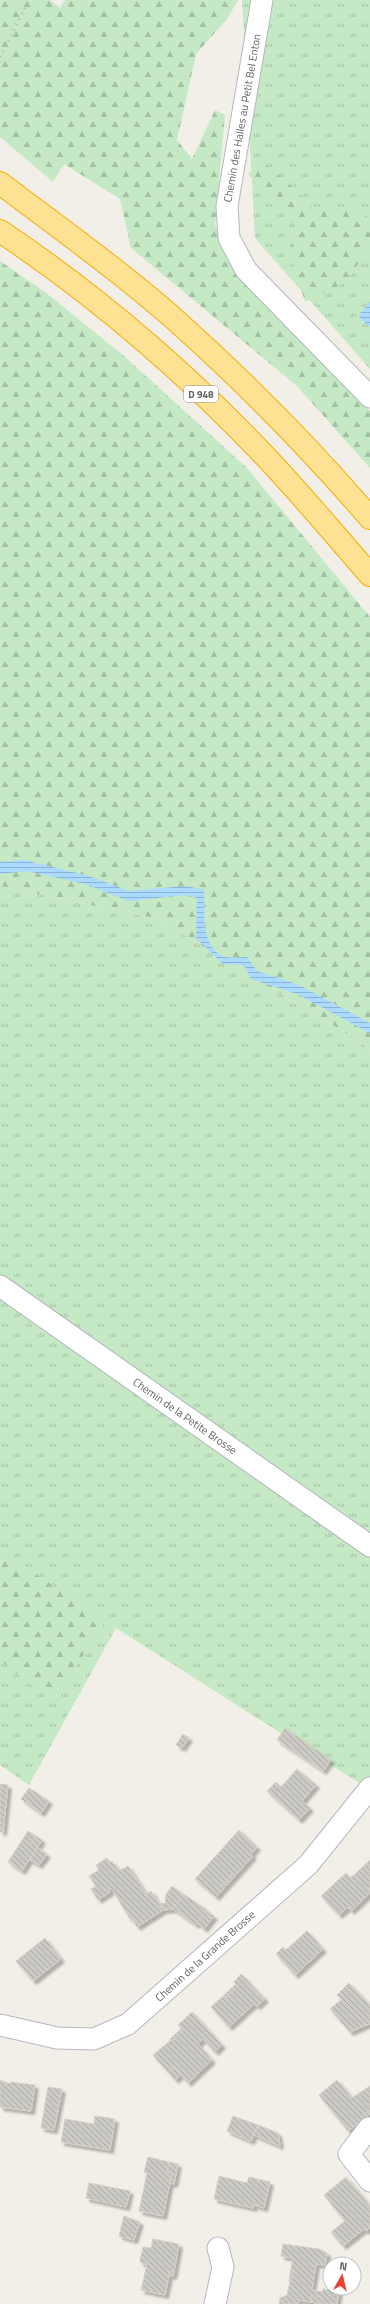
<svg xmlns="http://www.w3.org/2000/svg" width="370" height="2304" viewBox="0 0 370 2304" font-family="'Titillium Web',sans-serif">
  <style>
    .grass { fill: url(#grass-tufts) }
    .forest { fill: url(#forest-firs) }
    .water { fill: url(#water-rules) }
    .building { fill: url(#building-back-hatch); stroke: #d6d1c6; filter: url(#shadow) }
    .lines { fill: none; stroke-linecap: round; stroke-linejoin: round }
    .minor-casing { stroke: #b5b8bc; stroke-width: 23 }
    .highway-casing { stroke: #f9ab00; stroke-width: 24 }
    .minor { stroke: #fff; stroke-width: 21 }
    .highway { stroke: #fde293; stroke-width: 22 }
    .rail { stroke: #b6b7b8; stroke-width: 3; stroke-dasharray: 1 5; stroke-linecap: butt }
    .labels { text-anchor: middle; stroke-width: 3.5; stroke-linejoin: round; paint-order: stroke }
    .shield { fill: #fff; stroke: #8f9295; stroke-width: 1 }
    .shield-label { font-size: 10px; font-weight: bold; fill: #5f6368 }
    .street-label { font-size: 11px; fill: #5f6368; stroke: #fff }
  </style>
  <defs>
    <pattern id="grass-tufts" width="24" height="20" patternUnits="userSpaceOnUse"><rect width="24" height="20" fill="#c5e8c5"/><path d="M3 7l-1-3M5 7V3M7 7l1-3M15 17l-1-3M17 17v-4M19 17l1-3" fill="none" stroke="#a3c0a4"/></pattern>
    <pattern id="forest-firs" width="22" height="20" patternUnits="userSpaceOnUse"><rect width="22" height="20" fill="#c5e8c5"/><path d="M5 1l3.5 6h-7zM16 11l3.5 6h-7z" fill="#a3c0a4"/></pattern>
    <pattern id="water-rules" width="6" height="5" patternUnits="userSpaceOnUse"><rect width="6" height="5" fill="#aadaff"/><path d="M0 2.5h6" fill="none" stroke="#8eb4d2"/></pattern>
    <pattern id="building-back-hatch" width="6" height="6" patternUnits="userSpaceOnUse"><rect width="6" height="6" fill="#cccac5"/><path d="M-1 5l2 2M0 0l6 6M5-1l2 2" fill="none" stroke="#a9a8a4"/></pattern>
    <filter id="shadow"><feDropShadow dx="3.5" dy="3.5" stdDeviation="1" flood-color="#0004"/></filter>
  </defs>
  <rect width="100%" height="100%" fill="#f1efe8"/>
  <!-- grass -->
  <g class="grass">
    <path d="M242 0H370V369L255 238Z"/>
    <path d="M0 886 158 919 364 1044 370 1053V1790L116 1628 29 1785 0 1765Z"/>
  </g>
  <!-- forest -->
  <g class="forest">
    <path d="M0 0H50L60 8 65 0H238L227 19 196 54 177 140 192 159 215 110 225 115 215 225 244 282 322 359 370 411V468L297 386 131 248 120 199 64 164 53 182 0 137Z"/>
    <path d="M261 161 277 173 313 208 362 211 370 221V246L346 282 305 302 291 256 293 224 248 174Z"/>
    <path d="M0 261 45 292 124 356 247 468 370 617V1053L364 1044 158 919 0 886Z"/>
    <path d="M0 1551 106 1620 53 1702 0 1660Z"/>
  </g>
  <!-- water -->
  <g class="water">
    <path d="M370 302V327L358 316Z"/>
    <path d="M24 860 89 876 129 891 186 886 204 890C205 911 200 944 222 956 228 959 240 957 247 957L257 971 299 985 370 1023V1033L297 994 251 979 244 965 223 964 196 938 197 898 185 895 129 901 85 884 27 871 0 874V862Z"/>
  </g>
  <!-- building -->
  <g class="building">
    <path d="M285 1728 331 1760 323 1771 277 1740Z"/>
    <path d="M183 1734 189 1738 182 1748 176 1745Z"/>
    <path d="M297 1769 316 1785 302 1801 310 1808 299 1820 267 1791 276 1782 281 1787Z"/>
    <path d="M0 1784 8 1785 3 1832H0Z"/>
    <path d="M29 1788 49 1801 41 1813 21 1799Z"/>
    <path d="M239 1830 257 1847 251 1854 253 1856 234 1877 232 1875 222 1885 224 1888 216 1897 195 1879Z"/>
    <path d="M28 1831 36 1836 32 1844 23 1839Z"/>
    <path d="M36 1836 42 1840 22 1871 8 1862 23 1839 32 1844Z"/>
    <path d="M37 1847 47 1854 39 1865 30 1860Z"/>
    <path d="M107 1858 110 1863 112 1861 119 1871 128 1866 146 1894 151 1891 163 1910 137 1927 132 1918 130 1919 112 1889 109 1890 110 1892 98 1900 91 1889 96 1886 89 1876 99 1870 96 1865Z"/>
    <path d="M370 1860V1893L351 1911 348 1907 339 1915 321 1896 346 1873 354 1882 358 1878 355 1874Z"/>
    <path d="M355 1874 358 1878 354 1882 350 1878Z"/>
    <path d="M232 1875 234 1877 224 1888 222 1885Z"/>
    <path d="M172 1886 183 1894 173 1909 163 1910 159 1904 166 1903 165 1896Z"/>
    <path d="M183 1894 207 1910 196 1925 173 1909Z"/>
    <path d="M206 1911 214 1916 204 1929 197 1923Z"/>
    <path d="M307 1931 323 1949 295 1975 276 1954 283 1947 286 1950Z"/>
    <path d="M45 1938 61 1959 33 1981 16 1961Z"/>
    <path d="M241 1974 265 1999 257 2006 254 2004 229 2027 211 2007 224 1995 226 1997 238 1986 234 1982Z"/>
    <path d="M349 1983 370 2005V2024L366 2025 337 1995Z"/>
    <path d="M236 1984 238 1986 226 1997 224 1995Z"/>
    <path d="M342 1999 359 2017 366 2025 350 2032 330 2009Z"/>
    <path d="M192 2012 222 2045 215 2052 203 2039 198 2044 212 2060 188 2083 174 2067 168 2072 153 2055 183 2030 178 2025Z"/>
    <path d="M182 2028 183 2030 172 2041 170 2039Z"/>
    <path d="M174 2067 181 2075 175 2080 168 2072Z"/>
    <path d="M0 2080 10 2084V2082L35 2085 31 2111 0 2107Z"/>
    <path d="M337 2080 352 2098 370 2086V2110L362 2116 364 2119 348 2131 319 2095Z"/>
    <path d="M48 2087 62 2089 54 2130 41 2128Z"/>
    <path d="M370 2110V2114L364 2119 362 2116Z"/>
    <path d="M95 2116 115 2119 110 2150 61 2142 65 2119 94 2124Z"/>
    <path d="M233 2116 258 2125 251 2141 227 2131Z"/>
    <path d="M258 2125 278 2133 280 2146 254 2135Z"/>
    <path d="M148 2157 169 2162 167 2172 172 2173 163 2216 139 2211 147 2173 144 2172Z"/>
    <path d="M169 2162 178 2164 174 2184 170 2183 172 2173 167 2172Z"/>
    <path d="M219 2176 247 2183 249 2177 270 2182 264 2208 254 2205 253 2208 214 2199Z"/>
    <path d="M346 2177 370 2206V2228L366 2231 364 2229 343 2246 331 2232 345 2221 324 2195Z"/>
    <path d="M89 2183 130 2191 126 2207 86 2198Z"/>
    <path d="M124 2216 140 2222 134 2240 119 2236Z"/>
    <path d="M153 2239 179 2244 174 2272 170 2271 165 2295 141 2290 147 2264 141 2263 140 2260 143 2247 151 2248Z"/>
    <path d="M283 2244 319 2249 327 2253 325 2265 316 2264 312 2290 322 2292 323 2289 339 2291 337 2304H321L322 2297 311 2295V2302L299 2300 298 2304H279L280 2298 287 2295 293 2269H291L293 2258 281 2256Z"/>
    <path d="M291 2269H293L291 2282 289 2281Z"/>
    <path d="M170 2271 174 2272 173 2276 169 2275Z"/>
    <path d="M311 2295 322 2297 321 2304 311 2302Z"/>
  </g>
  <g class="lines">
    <defs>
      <g id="minor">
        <path d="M262 0 227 206 229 238 246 270 370 397"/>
        <path d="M0 1286 370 1546"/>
        <path d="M0 2025 57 2038 94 2039 128 2024 308 1865 370 1788"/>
        <path d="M369 2128 349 2154 370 2181"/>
        <path d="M215 2304 223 2267 218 2248"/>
      </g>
      <g id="highway">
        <path d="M0 183C58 227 117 269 172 317 243 380 308 446 370 518"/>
        <path d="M0 231C94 294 186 373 264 455 301 494 335 535 370 575"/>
      </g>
    </defs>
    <!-- minor casing -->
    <use href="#minor" class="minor-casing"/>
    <!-- highway casing -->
    <use href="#highway" class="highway-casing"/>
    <!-- minor -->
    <use href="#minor" class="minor"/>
    <!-- highway -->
    <use href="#highway" class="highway"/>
    <!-- rail -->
    <path class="rail" d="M0 57 29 0"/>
  </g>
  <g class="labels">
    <!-- shield labels -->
    <rect class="shield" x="184" y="386" width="34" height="16" rx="3"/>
    <g class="shield-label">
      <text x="201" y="398">D 948</text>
    </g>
    <!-- street labels -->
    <g class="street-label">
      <text transform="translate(242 118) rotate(-80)" y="4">Chemin des Halles au Petit Bel Enton</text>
      <text transform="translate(185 1416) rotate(35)" y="4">Chemin de la Petite Brosse</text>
      <text transform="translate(205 1956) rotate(-42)" y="4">Chemin de la Grande Brosse</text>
    </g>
  </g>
  <!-- north arrow -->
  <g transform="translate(342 2276) rotate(8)"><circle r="19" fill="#ffffff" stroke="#bfc1c3"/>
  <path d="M0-3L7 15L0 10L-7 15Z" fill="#ea4335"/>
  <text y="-6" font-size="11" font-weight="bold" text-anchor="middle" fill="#5f6368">N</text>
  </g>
</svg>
